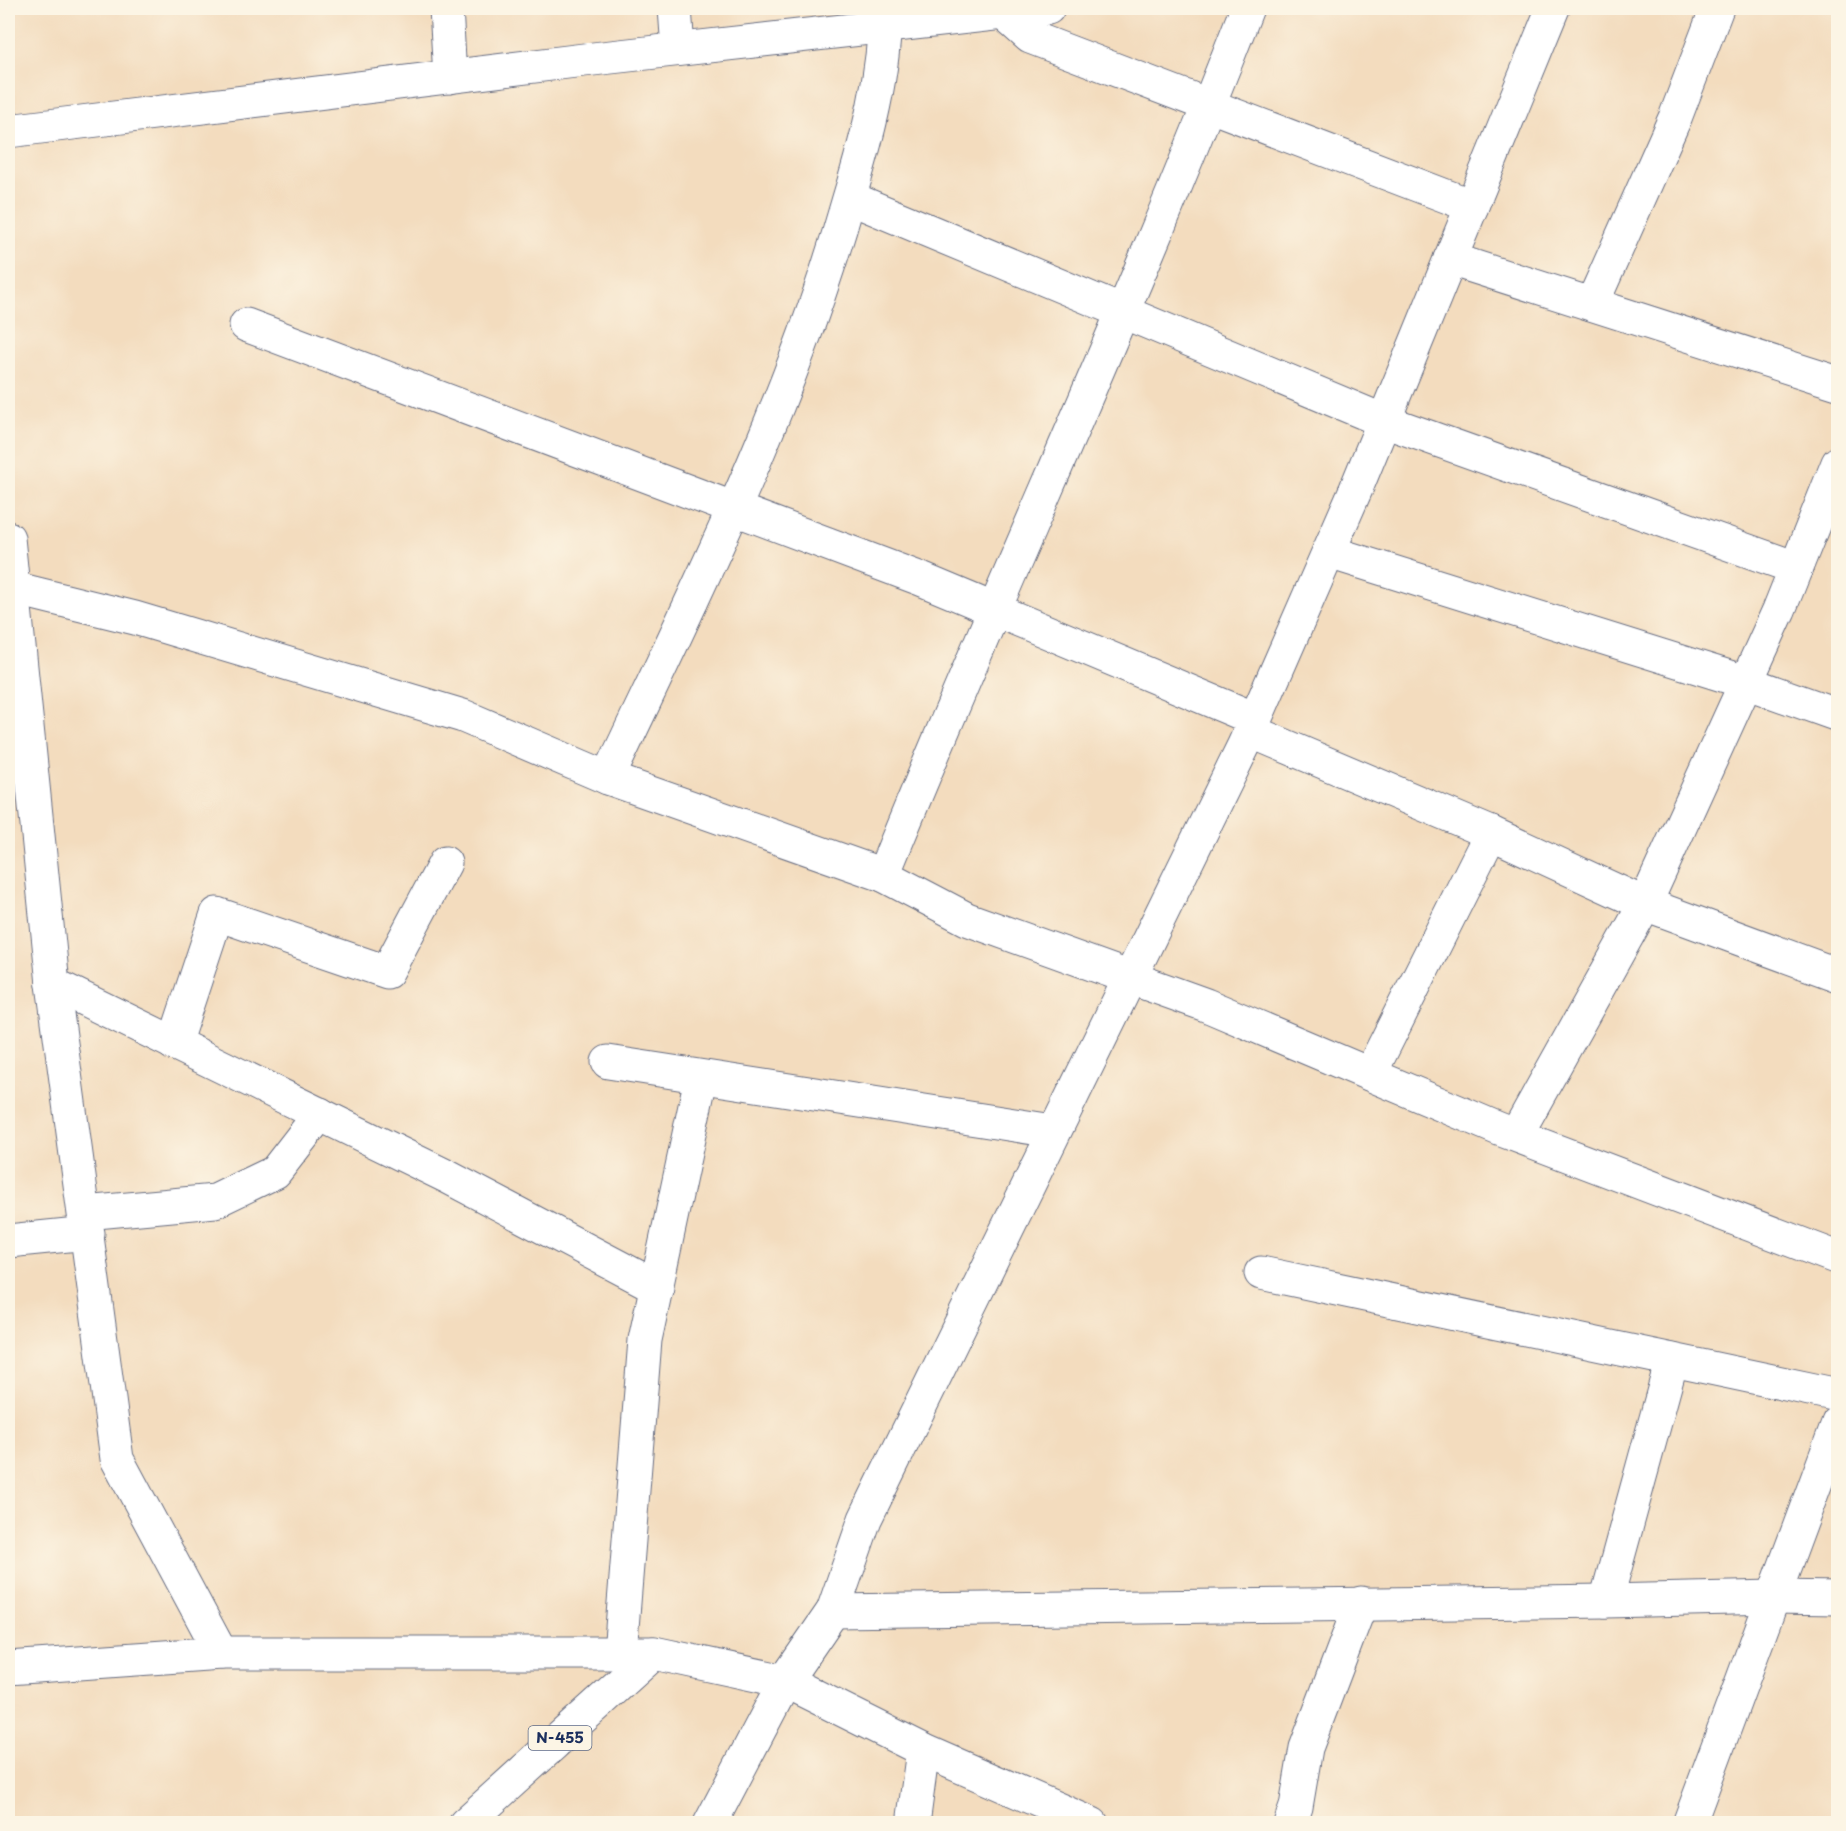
<svg xmlns="http://www.w3.org/2000/svg" width="1846" height="1831" viewBox="0 0 1846 1831" font-family="'Playpen Sans',sans-serif">
  <style>
    .lines { fill: none; stroke-linecap: round; stroke-linejoin: round }
    .minor-casing { stroke: #676c80; stroke-width: 35 }
    .major-casing { stroke: #676c80; stroke-width: 35 }
    .highway-casing { stroke: #676c80; stroke-width: 35 }
    .minor { stroke: #fff; stroke-width: 33 }
    .major { stroke: #fff; stroke-width: 33 }
    .highway { stroke: #fff; stroke-width: 33 }
    .labels { text-anchor: middle; stroke-width: 5; stroke-linejoin: round; paint-order: stroke }
    .shield { fill: #fcf5e5; stroke: #5e6a86; stroke-width: 1.5 }
    .shield-label { font-size: 15px; font-weight: bold; fill: #1b2f5e }
  </style>
  <rect width="100%" height="100%" fill="#fcf5e5"/>
  <filter id="ink" filterUnits="userSpaceOnUse"><feTurbulence type="fractalNoise" baseFrequency=".0167" numOctaves="2"/><feDisplacementMap in="SourceGraphic" scale="12" xChannelSelector="R" yChannelSelector="G"/><feConvolveMatrix kernelMatrix="1 2 1 2 8 2 1 2 1" color-interpolation-filters="sRGB"/></filter>
  <filter id="wash" filterUnits="userSpaceOnUse"><feTurbulence type="fractalNoise" baseFrequency=".008" numOctaves="4" result="noise"/><feDisplacementMap in="SourceGraphic" scale="24" xChannelSelector="R" yChannelSelector="G"/><feGaussianBlur stdDeviation="1.35" result="paint"/><feColorMatrix in="noise" values="0 0 0 0 0 0 0 0 0 0 0 0 0 0 0 0 0 1.4 0 .05"/><feComposite in="paint" operator="in"/></filter>
  <g filter="url(#wash)">
    <rect width="100%" height="100%" fill="#f3dcbe"/>
  </g>
  <g filter="url(#ink)">
    <g class="lines">
      <defs>
        <g id="minor">
          <path d="M446 8 450 77"/>
          <path d="M675 8 678 49"/>
          <path d="M1003 13 1030 37 1472 206"/>
          <path d="M8 131 584 60 1048 8"/>
          <path d="M850 198 1384 421 1796 568"/>
          <path d="M1450 259 1838 383"/>
          <path d="M1592 304 1675 118 1717 8"/>
          <path d="M246 325 921 579 1255 719"/>
          <path d="M8 538 53 984 117 1459 221 1653"/>
          <path d="M1329 552 1745 682 1838 715"/>
          <path d="M13 588 135 618 463 716 608 778 883 875 967 919 1206 1005 1499 1129 1838 1258"/>
          <path d="M1250 731 1491 833 1645 904 1838 975"/>
          <path d="M608 778C697 590 791 403 848 202 867 139 885 74 885 8"/>
          <path d="M883 875C1001 584 1134 300 1247 8"/>
          <path d="M53 984 448 1177 657 1287"/>
          <path d="M174 1044 217 914 387 972 445 863"/>
          <path d="M608 1062 1053 1131"/>
          <path d="M1370 1074 1491 833"/>
          <path d="M1516 1135 1645 904 1779 610 1838 463"/>
          <path d="M85 1213 215 1201 275 1172 320 1114"/>
          <path d="M8 1241 88 1233"/>
          <path d="M1261 1273 1838 1395"/>
          <path d="M1606 1601 1672 1360"/>
          <path d="M833 1611 1606 1601 1774 1597 1838 1598"/>
          <path d="M620 1653 645 1340 701 1078"/>
          <path d="M710 1824 785 1681 833 1611 865 1519 1244 745 1356 489 1553 8"/>
          <path d="M913 1824 923 1750"/>
          <path d="M1290 1824 1296 1807 1306 1748 1361 1603"/>
          <path d="M1689 1824 1838 1423"/>
        </g>
        <path id="major" d="M8 1668 221 1653H654"/>
        <path id="highway" d="M465 1824 654 1653 785 1681 923 1750 1092 1824"/>
      </defs>
      <!-- minor casing -->
      <use href="#minor" class="minor-casing"/>
      <!-- major casing -->
      <use href="#major" class="major-casing"/>
      <!-- highway casing -->
      <use href="#highway" class="highway-casing"/>
      <!-- minor -->
      <use href="#minor" class="minor"/>
      <!-- major -->
      <use href="#major" class="major"/>
      <!-- highway -->
      <use href="#highway" class="highway"/>
    </g>
  </g>
  <g class="labels">
    <!-- shield labels -->
    <rect class="shield" x="528.5" y="1726" width="63" height="24" rx="4.5"/>
    <g class="shield-label">
      <text x="560" y="1743">N-455</text>
    </g>
  </g>
  <!-- margin -->
  <rect width="1846" height="1831" fill="none" stroke="#fcf5e5" stroke-width="30"/>
</svg>
